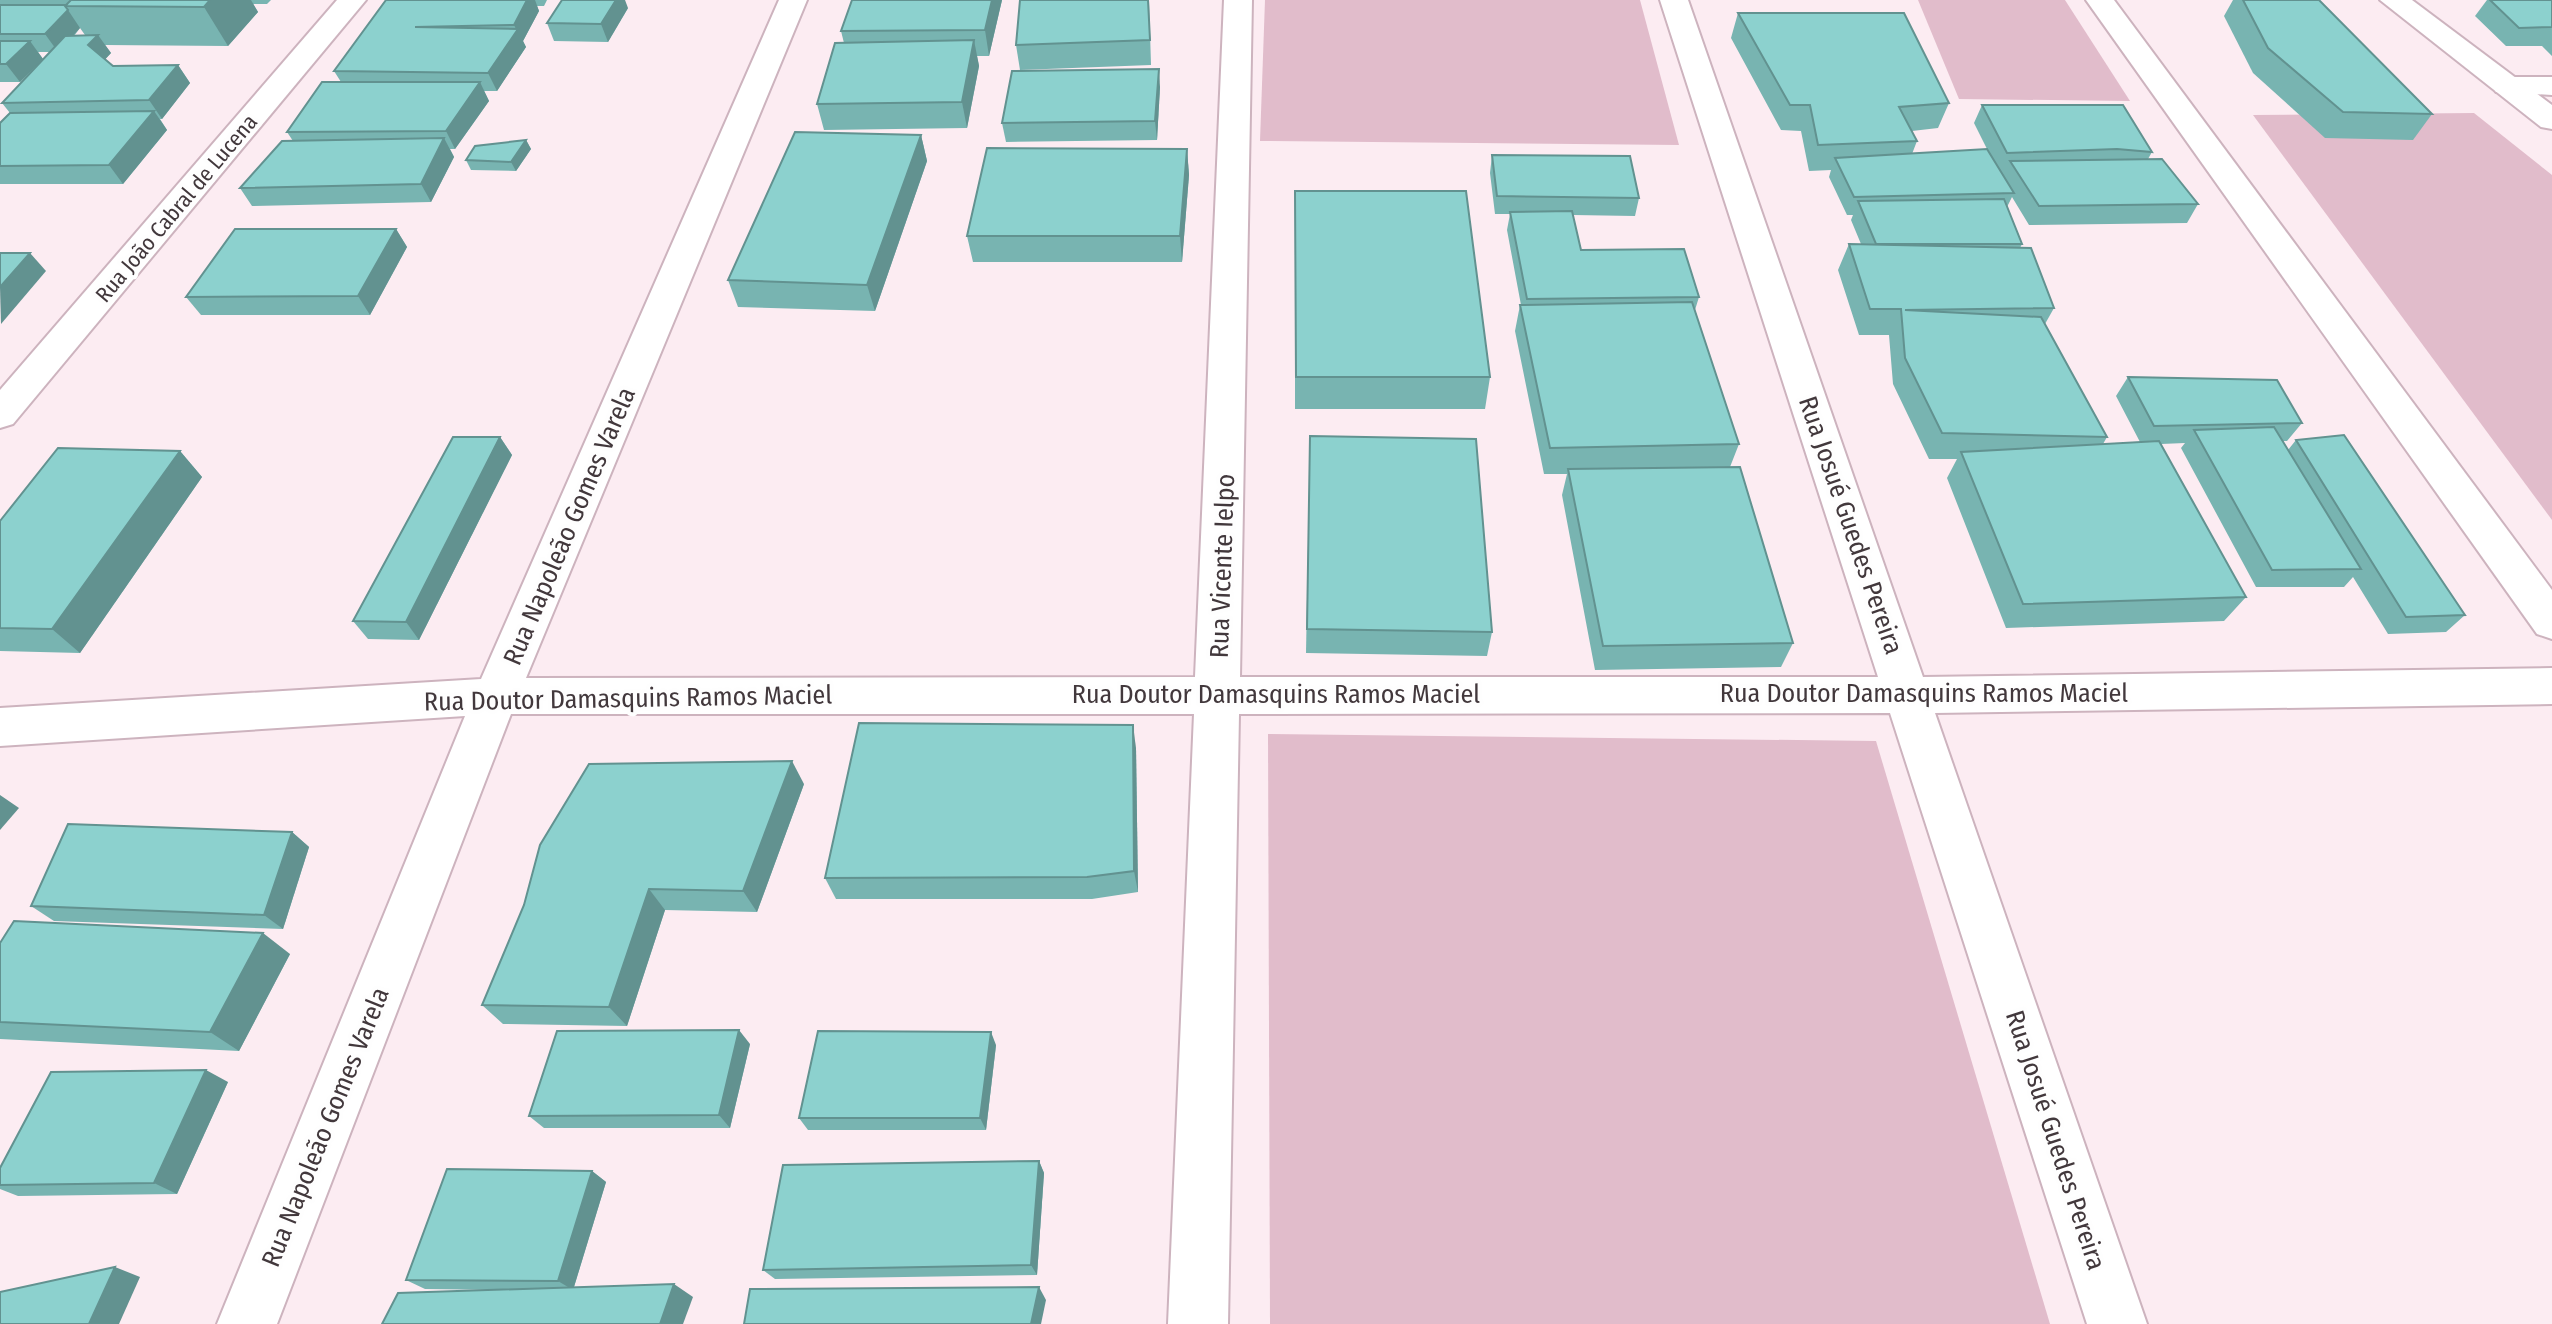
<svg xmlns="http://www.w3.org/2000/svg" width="2552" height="1324" viewBox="0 0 2552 1324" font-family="'Fira Sans Condensed',sans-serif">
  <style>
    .green { fill: #e1bccb }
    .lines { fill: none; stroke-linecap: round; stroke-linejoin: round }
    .minor-casing { stroke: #cdb3be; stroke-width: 4 }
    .tertiary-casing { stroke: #cdb3be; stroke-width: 4 }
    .minor { fill: #fff; fill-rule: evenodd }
    .tertiary { fill: #fff; fill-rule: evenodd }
    .wall { fill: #78b4b1; fill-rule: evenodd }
    .shaded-wall { fill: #629290 }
    .building { fill: #8cd1ce; stroke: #629290; stroke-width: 2 }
    .labels { text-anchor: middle; stroke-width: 8; stroke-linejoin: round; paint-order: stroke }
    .far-street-label { font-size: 22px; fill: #42383c; stroke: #fefefe }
    .street-label { font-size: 26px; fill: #42383c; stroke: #fefefe }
  </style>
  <rect width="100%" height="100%" fill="#fcecf2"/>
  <!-- green -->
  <g class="green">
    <path d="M1265 0H1640L1679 145 1260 141Z"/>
    <path d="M1918 0H2065L2130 101 1959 99Z"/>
    <path d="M2474 113 2552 175V520L2253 115Z"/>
    <path d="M1268 734 1876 741 2050 1324H1270Z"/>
  </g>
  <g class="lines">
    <defs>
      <g id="minor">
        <path d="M337 0H366L13 424 0 428V390Z"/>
        <path d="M779 0H807L526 678 1195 677 1224 0H1252L1240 677H1878L1660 0H1688L1923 677 2552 668V704L1935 713 2147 1324H2087L1890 713 1239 714 1228 1324H1168L1194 714H511L277 1324H217L465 716 0 746V708L481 679Z"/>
        <path d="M2086 0H2114L2552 590V639L2537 634Z"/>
        <path d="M2507 77H2552V95L2496 92 2492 86 2496 80Z"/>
      </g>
      <path id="tertiary" d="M2380 0H2412L2552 105V129L2541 127Z"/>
    </defs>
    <!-- minor casing -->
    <use href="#minor" class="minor-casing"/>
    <!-- tertiary casing -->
    <use href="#tertiary" class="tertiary-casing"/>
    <!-- minor -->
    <use href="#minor" class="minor"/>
    <!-- tertiary -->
    <use href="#tertiary" class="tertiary"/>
  </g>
  <!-- wall -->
  <g class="wall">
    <path d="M0 0H271L267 4H253L258 12 228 46 105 45 111 53 105 59 113 66 178 65 190 83 162 119H160L167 130 123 184H0V123L10 113 2 103 35 68 20 82H0ZM80 28 85 35 74 36ZM38 52H50L43 59Z"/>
    <path d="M386 0H547L544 6H537L539 11 523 41 526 47 497 91H484L489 101 455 149H450L454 157 431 202 252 206 240 188 293 141 287 132 341 82 334 71Z"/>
    <path d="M852 0H1002L989 56H977L979 66 967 128 824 130 817 104 844 43 841 31Z"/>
    <path d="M1020 0H1149L1151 65 1020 70 1016 45Z"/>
    <path d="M2233 0H2319L2432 114 2413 140 2325 138 2253 73 2224 16Z"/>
    <path d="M2487 0H2552V56L2542 46H2506L2475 16Z"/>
    <path d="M628 8 608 42 554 41 547 23Z"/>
    <path d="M1738 13 1949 103 1938 128 1912 131 1917 141 1912 154 1987 149 1974 123 1982 105 2152 152 2148 159 2198 204 2187 223 2029 225 2012 197 2007 207 2022 244 2020 248 2054 308 2045 324 2107 437 2103 444 2140 442 2116 396 2128 377 2302 423 2287 441H2283L2288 450 2296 440 2465 615 2446 632 2388 634 2353 577 2344 587H2256L2181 448 2185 443 2161 444 2246 597 2224 621 2006 628 1947 478 1957 459H1929L1893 384 1889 335H1859L1838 270 1849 244H1861L1851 220 1853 215H1847L1829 177 1831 170 1809 171 1801 131 1781 130 1731 38Z"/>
    <path d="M1160 87 1157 140 1006 142 1002 123Z"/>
    <path d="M921 135 927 161 875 311 738 307 728 280Z"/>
    <path d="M526 140 531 149 516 171 471 170 466 160Z"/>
    <path d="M1187 149 1189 175 1182 262H973L967 236Z"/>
    <path d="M1492 155 1639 198 1635 216 1573 215 1581 250 1699 297 1695 310 1739 444 1730 467 1793 643 1781 667 1595 670 1562 495 1567 474H1544L1515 331 1520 305H1521L1507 230 1510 214H1495L1490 173Z"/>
    <path d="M1295 223 1490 377 1485 409H1295Z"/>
    <path d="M396 229 407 247 370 315H201L186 297Z"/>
    <path d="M1310 436 1492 632 1487 656 1306 653Z"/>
    <path d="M500 437 512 455 419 640 368 639 353 621Z"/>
    <path d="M180 451 202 477 80 653 0 651V521Z"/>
    <path d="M1136 748 1138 892 1092 899H836L825 878Z"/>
    <path d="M804 784 757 912 665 910 627 1026 503 1024 482 1005 524 905Z"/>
    <path d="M292 832 309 847 283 929 54 921 31 906Z"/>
    <path d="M0 943 290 954 239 1051 0 1039Z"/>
    <path d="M750 1044 730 1128H544L529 1116Z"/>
    <path d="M996 1045 986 1130H808L799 1118Z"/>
    <path d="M228 1082 177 1194 18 1196 0 1189V1168Z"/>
    <path d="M1039 1161 1044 1173 1037 1275 775 1279 763 1270Z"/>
    <path d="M592 1171 606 1182 574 1287 693 1297 500 1290 425 1289 406 1280Z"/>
  </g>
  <!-- shaded-wall -->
  <g class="shaded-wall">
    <path d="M210 0H251L258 12 228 46 204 7Z"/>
    <path d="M527 0H535L539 11 523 41 526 47 497 91 488 73 517 31 514 25Z"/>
    <path d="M616 0H625L628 8 608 42 601 24Z"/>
    <path d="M992 0H1002L989 56 985 30Z"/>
    <path d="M68 10 80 28 58 52 45 34Z"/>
    <path d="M98 35 111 53 101 64 88 45Z"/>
    <path d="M974 40 979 66 967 128 962 102Z"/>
    <path d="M30 41 43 59 20 82 6 64Z"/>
    <path d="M178 65 190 83 162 119 149 100Z"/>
    <path d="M1159 69 1160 87 1157 140 1155 121Z"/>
    <path d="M480 82 489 101 455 149 446 131Z"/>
    <path d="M154 111 167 130 123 184 109 165Z"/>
    <path d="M921 135 927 161 875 311 867 285Z"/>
    <path d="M444 138 454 157 431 202 421 184Z"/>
    <path d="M526 140 531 149 516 171 511 162Z"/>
    <path d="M1187 149 1189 175 1182 262 1180 236Z"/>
    <path d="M396 229 407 247 370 315 358 296Z"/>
    <path d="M30 253 46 271 1 324 0 287Z"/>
    <path d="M500 437 512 455 419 640 406 622Z"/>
    <path d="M180 451 202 477 80 653 52 629Z"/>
    <path d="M1133 725 1136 748 1138 892 1134 871Z"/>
    <path d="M792 761 804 784 757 912 743 891Z"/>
    <path d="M0 795 19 808 0 830Z"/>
    <path d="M292 832 309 847 283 929 264 915Z"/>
    <path d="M649 889 665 910 627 1026 609 1007Z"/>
    <path d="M263 933 290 954 239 1051 210 1032Z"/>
    <path d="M739 1030 750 1044 730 1128 719 1115Z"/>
    <path d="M991 1032 996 1045 986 1130 980 1118Z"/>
    <path d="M206 1070 228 1082 177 1194 154 1183Z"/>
    <path d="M1039 1161 1044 1173 1037 1275 1031 1265Z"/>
    <path d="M592 1171 606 1182 573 1290 558 1281Z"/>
    <path d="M115 1267 140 1277 119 1324H89Z"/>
    <path d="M674 1284 693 1297 683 1324H660Z"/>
    <path d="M1039 1287 1046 1300 1041 1324H1031Z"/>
  </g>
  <!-- building -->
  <g class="building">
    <path d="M71 0H210L204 7 65 6Z"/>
    <path d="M386 0H527L514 25 415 27 518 29 488 73 334 71Z"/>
    <path d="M562 0H616L601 24 547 23Z"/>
    <path d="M852 0H992L985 30 841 31Z"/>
    <path d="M1020 0H1148L1150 40 1016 45Z"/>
    <path d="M2243 0H2319L2432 114 2343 112 2268 48Z"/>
    <path d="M2490 0H2552V27L2519 28Z"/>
    <path d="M0 5H66L65 6 68 10 45 34H0Z"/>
    <path d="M1738 13H1904L1949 103 1899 107 1917 141 1818 145 1810 105H1790Z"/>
    <path d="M98 35 88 45 113 66 178 65 149 100 2 103 65 36Z"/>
    <path d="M974 40 962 102 817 104 835 43Z"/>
    <path d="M0 41H30L6 64H0Z"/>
    <path d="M1159 69 1155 121 1002 123 1012 71Z"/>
    <path d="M322 82H480L446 131 287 132Z"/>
    <path d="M1982 105H2123L2152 152 2117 149 2007 153Z"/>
    <path d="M154 111 109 165 0 166V123L10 113Z"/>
    <path d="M795 132 921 135 867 285 728 280Z"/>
    <path d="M444 138 421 184 240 188 282 141Z"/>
    <path d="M526 140 511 162 466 160 475 146Z"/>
    <path d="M987 148 1187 149 1180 236H967Z"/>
    <path d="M1987 149 2014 193 1854 197 1835 158Z"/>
    <path d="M1492 155 1630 156 1639 198 1497 196Z"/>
    <path d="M2162 159 2198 204 2039 206 2010 161Z"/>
    <path d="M1295 191H1466L1490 377H1296Z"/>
    <path d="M2004 199 2022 244H1876L1858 201Z"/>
    <path d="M1572 211 1581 250 1684 249 1699 297 1527 299 1510 212Z"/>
    <path d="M235 229H396L358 296 186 297Z"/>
    <path d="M1849 244 2031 248 2054 308 1905 310 2041 317 2107 437 1942 433 1905 358 1901 309H1870Z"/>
    <path d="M0 253H30L0 287Z"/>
    <path d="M1692 302 1739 444 1550 448 1520 305Z"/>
    <path d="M2128 377 2277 380 2302 423 2154 426Z"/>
    <path d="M2274 427 2361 569 2272 570 2194 430Z"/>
    <path d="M2344 435 2465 615 2406 617 2296 440Z"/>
    <path d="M1310 436 1476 439 1492 632 1307 629Z"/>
    <path d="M453 437H500L406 622 353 621Z"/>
    <path d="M2159 441 2246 597 2023 604 1961 452Z"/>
    <path d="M58 448 180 451 52 629 0 628V521Z"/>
    <path d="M1740 467 1793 643 1603 646 1568 469Z"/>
    <path d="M859 723 1133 725 1134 871 1087 877 825 878Z"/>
    <path d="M792 761 743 891 649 889 609 1007 482 1005 524 905 540 845 589 764Z"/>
    <path d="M68 824 292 832 264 915 31 906Z"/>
    <path d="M14 921 263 933 210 1032 0 1022V943Z"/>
    <path d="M739 1030 719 1115 529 1116 557 1031Z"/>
    <path d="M818 1031 991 1032 980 1118H799Z"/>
    <path d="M206 1070 154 1183 0 1185V1168L51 1072Z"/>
    <path d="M1039 1161 1031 1265 763 1270 783 1165Z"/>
    <path d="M447 1169 592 1171 558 1281 406 1280Z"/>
    <path d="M115 1267 89 1324H0V1292Z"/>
    <path d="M674 1284 660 1324H382L398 1293Z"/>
    <path d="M1039 1287 1031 1324H744L750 1289Z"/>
  </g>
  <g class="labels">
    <!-- far-street labels -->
    <g class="far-street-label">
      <text transform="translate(176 208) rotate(-50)" y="8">Rua João Cabral de Lucena</text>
    </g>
    <!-- street labels -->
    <g class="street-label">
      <text transform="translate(1851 525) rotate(71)" y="9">Rua Josué Guedes Pereira</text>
      <text transform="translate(569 526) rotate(-67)" y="9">Rua Napoleão Gomes Varela</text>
      <text transform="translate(1222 566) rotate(-88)" y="9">Rua Vicente Ielpo</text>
      <text x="1924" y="702">Rua Doutor Damasquins Ramos Maciel</text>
      <text x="1276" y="703">Rua Doutor Damasquins Ramos Maciel</text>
      <text transform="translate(628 698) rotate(-1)" y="9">Rua Doutor Damasquins Ramos Maciel</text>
      <text transform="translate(325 1127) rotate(-68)" y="9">Rua Napoleão Gomes Varela</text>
      <text transform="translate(2056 1140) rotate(72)" y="9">Rua Josué Guedes Pereira</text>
    </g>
  </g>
</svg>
